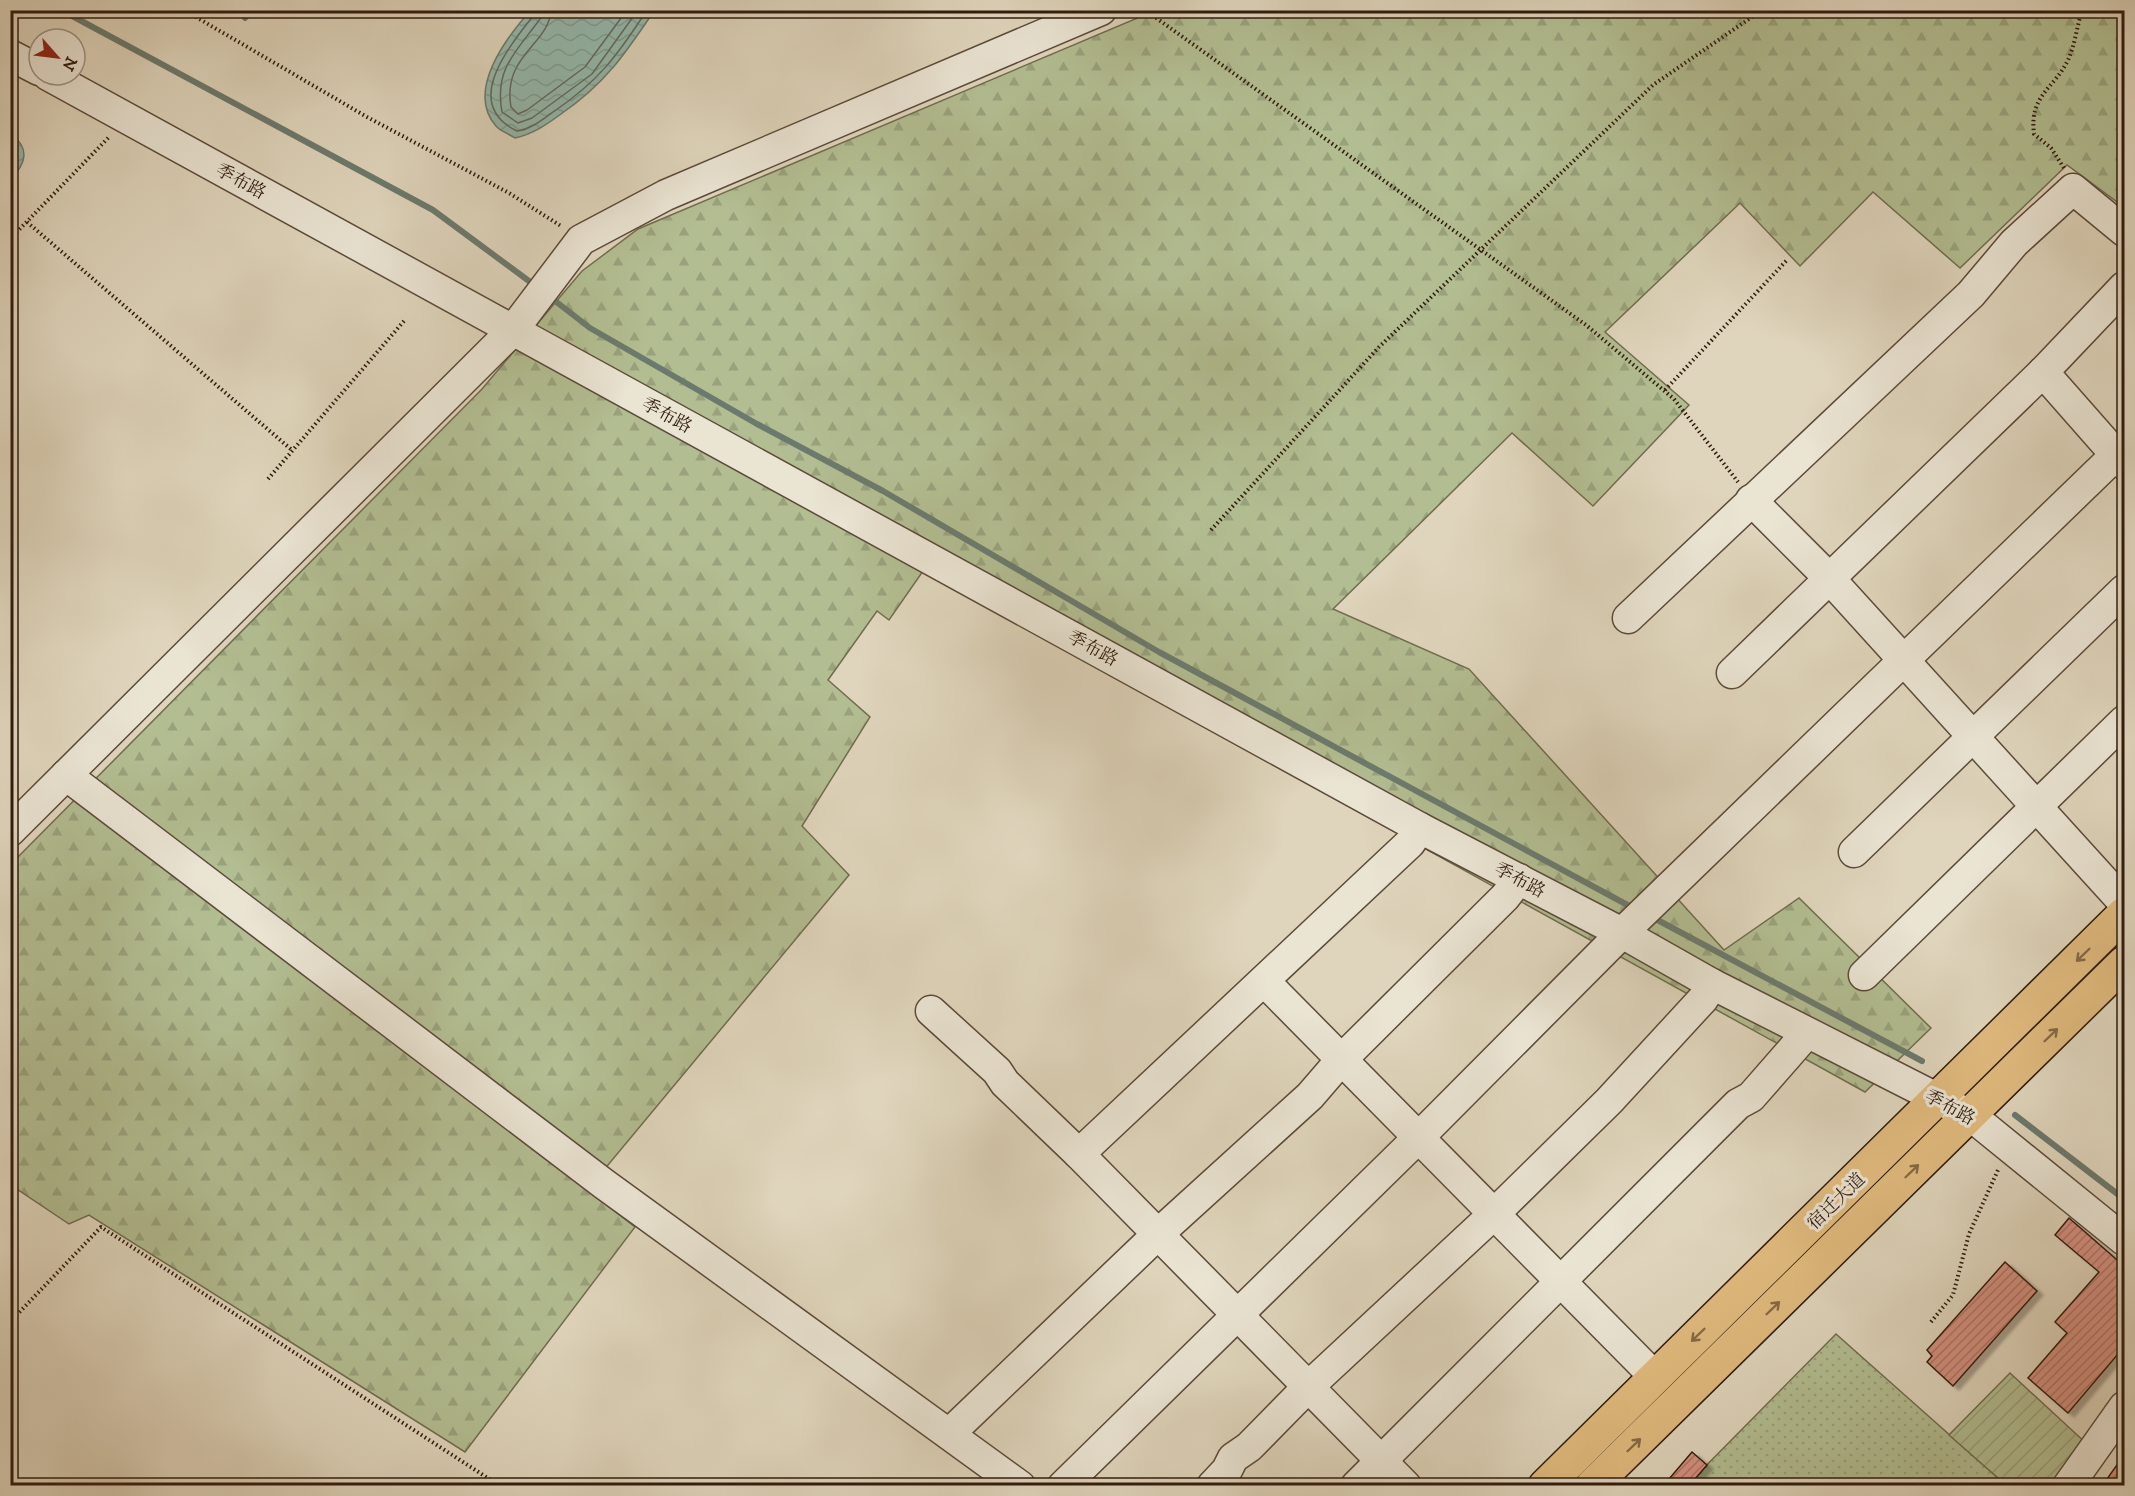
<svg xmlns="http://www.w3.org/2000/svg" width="2135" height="1496" viewBox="0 0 2135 1496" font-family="'IM FELL DW Pica','Noto Serif SC',serif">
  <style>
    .grass { fill: url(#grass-dots); stroke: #716c50; stroke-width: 1.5 }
    .forest { fill: url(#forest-firs); stroke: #716c50; stroke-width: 1.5 }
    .garden { fill: url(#garden-furrows); stroke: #716c50; stroke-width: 1.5 }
    .water { fill: url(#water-waves); stroke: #6c7a6d; stroke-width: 1.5 }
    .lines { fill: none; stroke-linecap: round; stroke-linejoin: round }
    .shore { stroke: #626a5e; stroke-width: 1.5 }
    .stream { stroke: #6c7a6d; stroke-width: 6 }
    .building { fill: url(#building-hatch); stroke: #301b0f; stroke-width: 1.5; filter: url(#shadow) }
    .minor-casing { stroke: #5c4a3a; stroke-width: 33 }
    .major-casing { stroke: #301b0f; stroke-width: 36 }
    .path { stroke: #301b0f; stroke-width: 4; stroke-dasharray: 1.5 3; stroke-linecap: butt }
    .minor { stroke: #eae4d3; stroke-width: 30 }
    .major { stroke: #e0ba7e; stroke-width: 33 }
    .oneway { stroke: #886a46 }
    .labels { text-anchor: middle; stroke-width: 6; stroke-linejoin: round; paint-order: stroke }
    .street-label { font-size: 18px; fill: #301b0f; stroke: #eae4d3 }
  </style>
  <defs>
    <pattern id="grass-dots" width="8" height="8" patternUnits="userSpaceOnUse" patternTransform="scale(1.5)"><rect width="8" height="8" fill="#b2bd91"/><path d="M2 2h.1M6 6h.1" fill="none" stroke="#99a27c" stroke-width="1.8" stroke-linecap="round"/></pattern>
    <pattern id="forest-firs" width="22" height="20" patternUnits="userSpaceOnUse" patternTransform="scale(1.5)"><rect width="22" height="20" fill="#b2bd91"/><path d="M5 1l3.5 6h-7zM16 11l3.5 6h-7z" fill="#99a27c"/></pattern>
    <pattern id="garden-furrows" width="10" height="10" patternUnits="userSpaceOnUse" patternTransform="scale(1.5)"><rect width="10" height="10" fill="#b2bd91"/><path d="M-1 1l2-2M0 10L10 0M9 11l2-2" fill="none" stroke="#99a27c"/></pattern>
    <pattern id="water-waves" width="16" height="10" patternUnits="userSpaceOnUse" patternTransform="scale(1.5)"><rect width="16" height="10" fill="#94b9ac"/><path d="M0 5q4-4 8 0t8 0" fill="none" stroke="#809e93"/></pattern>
    <pattern id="building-hatch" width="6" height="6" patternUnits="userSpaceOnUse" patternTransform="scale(1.5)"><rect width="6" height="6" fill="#d59080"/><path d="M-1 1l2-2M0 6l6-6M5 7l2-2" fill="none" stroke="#ad7567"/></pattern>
    <filter id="shadow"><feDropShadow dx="6" dy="4" stdDeviation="1.5" flood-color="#0004"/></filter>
  </defs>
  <rect width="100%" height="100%" fill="#dfd5bc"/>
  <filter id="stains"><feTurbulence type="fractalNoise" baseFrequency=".00333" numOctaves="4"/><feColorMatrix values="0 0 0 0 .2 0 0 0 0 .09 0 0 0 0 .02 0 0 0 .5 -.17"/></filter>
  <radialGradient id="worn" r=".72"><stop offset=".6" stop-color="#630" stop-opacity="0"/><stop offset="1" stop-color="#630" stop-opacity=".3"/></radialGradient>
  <!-- grass -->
  <path class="grass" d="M1836 1334 2006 1485 1686 1486Z"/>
  <!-- forest -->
  <path class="forest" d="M1154 11H2124V207L2067 165 1960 268 1873 192 1800 266 1740 203 1605 332 1689 405 1593 506 1512 433 1333 609 1469 669 1724 950 1799 898 1931 1028 1865 1092 923 571 889 620 877 611 828 680 870 717 802 826 849 875 603 1171 585 1188 635 1227 465 1452 89 1215 69 1224 11 1185 10 865 482 389 582 271 638 229Z"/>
  <!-- garden -->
  <path class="garden" d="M2010 1373 2088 1445 2054 1485H2006L1949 1435Z"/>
  <!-- water -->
  <g class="water">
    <path d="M530 11H654C625 54 605 84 561 114 546 125 533 134 515 138 509 134 500 131 496 126 465 91 507 37 530 11Z"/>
    <path d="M10 133C30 148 27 162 11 179Z"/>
  </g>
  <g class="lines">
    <!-- shore -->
    <g class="shore">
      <path d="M534 10 533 16C509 47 461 104 517 131 531 129 542 120 553 112 599 81 617 56 647 10"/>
      <path d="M542 10 540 19C516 52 494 69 502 112L518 123 532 118 592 74 638 10"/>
      <path d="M551 10C549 45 502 55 511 107L518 114 527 110 585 67 627 10"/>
    </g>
    <!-- stream -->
    <g class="stream">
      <path d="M61 10 433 210 537 287"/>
      <path d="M245 18 253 10"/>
      <path d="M550 297 590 328 757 424 883 491 1159 652 1635 909"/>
      <path d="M1650 916 1922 1061"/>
      <path d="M2015 1115 2124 1199"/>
    </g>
  </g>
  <!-- building -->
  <g class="building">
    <path d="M2069 1218 2124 1266V1330L2118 1337 2124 1347 2068 1413 2028 1378 2067 1333 2055 1322 2099 1272 2055 1235Z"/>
    <path d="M2005 1262 2037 1291 1953 1386 1927 1362 1932 1356 1927 1350Z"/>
    <path d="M1692 1452 1707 1465 1689 1486H1663Z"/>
    <path d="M2124 1455V1486H2102Z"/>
  </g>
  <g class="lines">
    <defs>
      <g id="minor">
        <path d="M10 55 39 70"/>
        <path d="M48 75 1420 828 1622 933 1712 984 1970 1115 2124 1240"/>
        <path d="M2043 372 2124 464"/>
        <path d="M1751 500 1830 579 2124 903"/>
        <path d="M1628 618 1971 294 2014 243 2073 189 2124 231"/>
        <path d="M1732 673 2043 372 2124 287"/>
        <path d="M66 775 604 1184 1020 1486"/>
        <path d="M10 831 513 330 581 240 666 195 1101 10"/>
        <path d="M1854 852 2124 590"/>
        <path d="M1864 975 2124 721"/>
        <path d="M1264 981 1655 1377"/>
        <path d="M931 1011 997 1071 1005 1083 1079 1154 1406 1486"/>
        <path d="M1079 1154 1410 843 1420 828"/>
        <path d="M949 1434 1157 1235 1310 1096 1341 1060 1505 897 1519 879"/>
        <path d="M1063 1486 1420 1136 1622 933 2124 447"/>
        <path d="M1212 1486 1227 1470 1233 1458 1249 1447 1307 1388 1494 1214 1609 1101 1703 999 1712 984"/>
        <path d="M1356 1486 1738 1104 1751 1097 1807 1033"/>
        <path d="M2068 1486 2124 1407"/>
      </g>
      <g id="major">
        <path d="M1545 1486 2124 914"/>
        <path d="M1592 1486 2124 963"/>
      </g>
    </defs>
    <!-- minor casing -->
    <use href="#minor" class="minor-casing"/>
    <!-- major casing -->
    <use href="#major" class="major-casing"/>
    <!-- path -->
    <g class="path">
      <path d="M184 10 367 117 509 193 561 226"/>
      <path d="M1145 10 1586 325 1674 399 1738 482"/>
      <path d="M235 16 240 10"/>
      <path d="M2064 168 2051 148 2034 134C2029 95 2054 89 2068 60 2075 45 2077 26 2082 10"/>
      <path d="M27 222 293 451"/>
      <path d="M10 239 110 136"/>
      <path d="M1665 390 1787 260"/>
      <path d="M268 479 404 321"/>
      <path d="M1211 530 1379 347 1653 85 1762 10"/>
      <path d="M10 1322 101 1227 500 1486"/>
      <path d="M1931 1322 1953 1295 1969 1234 1998 1170"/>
    </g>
    <!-- minor -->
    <use href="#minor" class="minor"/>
    <!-- major -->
    <use href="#major" class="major"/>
  </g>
  <!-- one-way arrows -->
  <defs><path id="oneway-shaft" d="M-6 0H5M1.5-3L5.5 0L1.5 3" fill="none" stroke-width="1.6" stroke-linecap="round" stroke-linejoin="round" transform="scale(1.5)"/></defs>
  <g class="oneway">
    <use href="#oneway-shaft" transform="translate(2083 955) rotate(136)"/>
    <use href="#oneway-shaft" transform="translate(2051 1035) rotate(-44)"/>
    <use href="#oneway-shaft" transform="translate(1912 1171) rotate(-44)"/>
    <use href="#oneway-shaft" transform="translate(1773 1308) rotate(-44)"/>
    <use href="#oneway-shaft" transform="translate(1698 1335) rotate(136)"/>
    <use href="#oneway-shaft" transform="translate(1634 1445) rotate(-44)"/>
  </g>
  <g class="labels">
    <!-- street labels -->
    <g class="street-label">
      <text transform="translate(241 181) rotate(29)" y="6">季布路</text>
      <text transform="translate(667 415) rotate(29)" y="6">季布路</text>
      <text transform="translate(1093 648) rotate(29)" y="6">季布路</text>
      <text transform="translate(1520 880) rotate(28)" y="6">季布路</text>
      <text transform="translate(1950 1107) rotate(29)" y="6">季布路</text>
      <text transform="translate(1836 1201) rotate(-44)" y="6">宿迁大道</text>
    </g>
  </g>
  <!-- margin -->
  <rect width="2135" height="1496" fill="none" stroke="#dfd5bc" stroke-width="36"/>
  <rect x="12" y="12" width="2111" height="1472" fill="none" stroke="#301b0f" stroke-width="3"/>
  <rect x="18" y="18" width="2099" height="1460" fill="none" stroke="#301b0f" stroke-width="1.5"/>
  <!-- north arrow -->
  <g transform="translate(57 57) rotate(118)"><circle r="28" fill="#eae4d3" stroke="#a09485" stroke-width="1.5"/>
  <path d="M0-4.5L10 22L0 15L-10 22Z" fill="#8f2418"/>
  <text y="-9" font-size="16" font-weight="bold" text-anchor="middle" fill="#301b0f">N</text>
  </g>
  <rect width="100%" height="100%" filter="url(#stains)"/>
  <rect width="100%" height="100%" fill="url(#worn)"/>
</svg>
